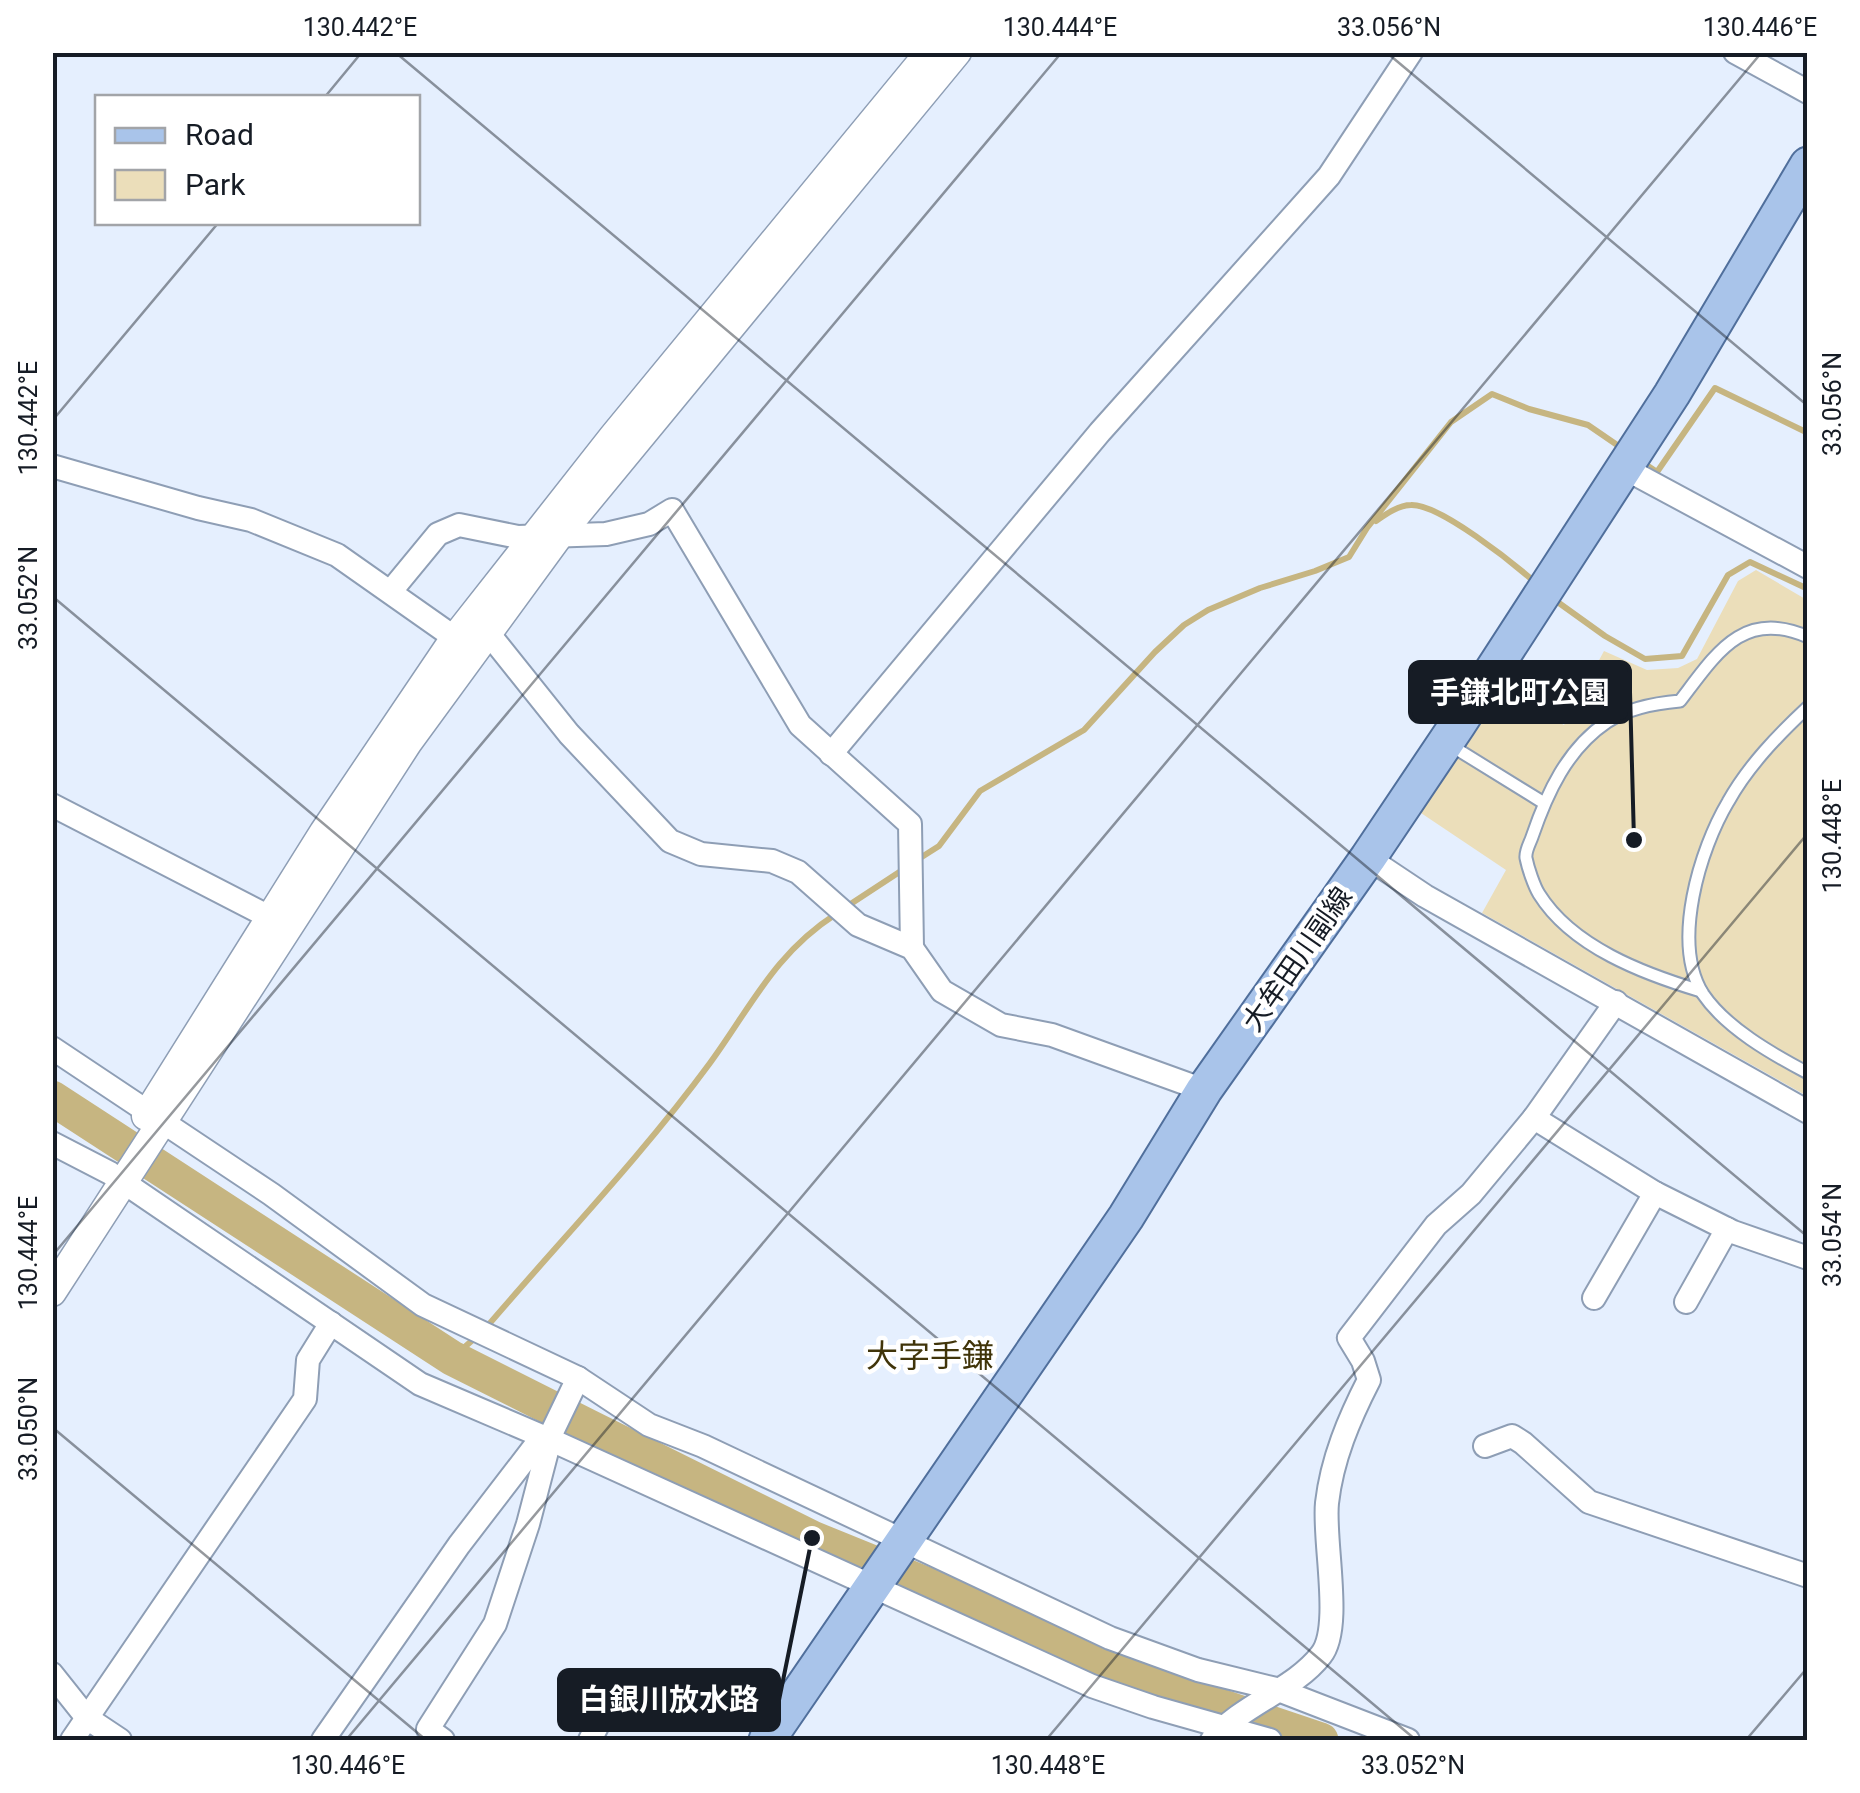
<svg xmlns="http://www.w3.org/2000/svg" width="1860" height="1793" viewBox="0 0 1860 1793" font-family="Roboto,'Noto Sans JP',sans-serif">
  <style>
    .green { fill: #ebdeba }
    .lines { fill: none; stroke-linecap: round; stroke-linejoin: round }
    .stream { stroke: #c6b581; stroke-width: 6 }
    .river { stroke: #c6b581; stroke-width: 35 }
    .service-casing { stroke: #8e9eb5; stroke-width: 15 }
    .minor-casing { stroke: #8e9eb5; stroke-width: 26 }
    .tertiary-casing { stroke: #8e9eb5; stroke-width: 31 }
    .primary-casing { stroke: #506f9c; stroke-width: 39 }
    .service { stroke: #fff; stroke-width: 11 }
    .minor { stroke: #fff; stroke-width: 22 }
    .tertiary { stroke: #fff; stroke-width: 28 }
    .primary { stroke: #a9c4ea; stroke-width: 35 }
    .ticks { fill: none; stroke: #161c25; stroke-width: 2.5; stroke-opacity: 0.45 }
    .labels { text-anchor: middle; stroke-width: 9; stroke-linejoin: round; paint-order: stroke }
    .street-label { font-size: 28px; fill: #161c25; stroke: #fff }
    .quarter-label { font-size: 32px; fill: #403409; stroke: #fff }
    .leader { fill: none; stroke: #161c25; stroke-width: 4 }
    .callout-dot { fill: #161c25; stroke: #fff; stroke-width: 4 }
    .callout { fill: #161c25; stroke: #161c25; stroke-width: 4 }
    .callout-label { font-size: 30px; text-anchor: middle; font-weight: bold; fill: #fff }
    .neatline { fill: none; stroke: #161c25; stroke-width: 4 }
    .ticks-label { font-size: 25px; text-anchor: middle; fill: #161c25 }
  </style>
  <rect width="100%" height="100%" fill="#e5effe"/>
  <!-- green -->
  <path class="green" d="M1756 570 1807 600V1096L1482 913 1506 870 1415 809 1496 685 1564 725 1604 651 1647 670 1678 668 1697 659 1738 581Z"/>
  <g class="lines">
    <!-- stream -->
    <g class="stream">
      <path d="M1642 462 1657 472 1715 388 1808 433"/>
      <path d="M1376 521C1386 514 1399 505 1411 505 1440 504 1513 563 1536 583"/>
      <path d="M1552 598 1605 636 1645 659 1682 656 1728 575 1750 562 1808 589"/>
      <path d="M917 860 939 846 980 791 1084 730 1155 652 1184 625 1208 610 1260 588 1315 571 1349 557 1367 528 1451 422 1492 394 1529 409 1588 425 1623 449"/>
      <path d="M846 907 907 867"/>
      <path d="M484 1330C559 1242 641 1157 710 1063 751 1007 774 954 836 914"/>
      <path d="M452 1358 475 1338"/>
    </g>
    <!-- river -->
    <path class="river" d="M52 1098 452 1358 589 1427 812 1538 950 1594 1095 1664 1321 1740"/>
    <defs>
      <g id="service">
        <path d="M1808 707C1778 735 1748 766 1728 802 1700 849 1671 943 1703 994 1726 1028 1772 1054 1808 1073"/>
        <path d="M1455 748 1544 803"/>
        <path d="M1701 991C1644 974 1572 947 1539 894 1534 886 1528 868 1526 858 1525 851 1530 843 1532 837 1547 793 1567 749 1607 722 1627 709 1656 703 1680 701 1716 654 1743 608 1808 637"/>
      </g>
      <g id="minor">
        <path d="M1735 52 1808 92"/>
        <path d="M52 466 198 508 251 520 337 555 455 638 489 634 569 734 670 841 701 854 772 861 798 872 858 925 912 948 942 991 1001 1025 1052 1035 1204 1090"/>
        <path d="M1624 468 1808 567"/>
        <path d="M391 591 438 534 459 525 518 537 606 534 649 524 672 510 800 725 910 824 912 948"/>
        <path d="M831 754 1100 432 1329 176 1411 52"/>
        <path d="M52 805 285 925"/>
        <path d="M1368 858 1425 896 1808 1112"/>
        <path d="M52 1048 271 1194 423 1305 578 1378 649 1425 703 1446 1110 1638 1198 1670 1276 1689 1408 1740"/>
        <path d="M1534 1118 1655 1193 1733 1232 1808 1258"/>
        <path d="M52 1143 110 1173 420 1384 551 1440 1092 1686 1153 1707 1270 1740"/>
        <path d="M1594 1298 1655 1193"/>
        <path d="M1686 1302 1727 1229"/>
        <path d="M1485 1446 1512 1436 1523 1443 1589 1502 1808 1576"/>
        <path d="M52 1674 87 1718 120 1740"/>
        <path d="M72 1740 305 1399 308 1360 331 1323"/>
        <path d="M323 1740 459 1545 542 1437"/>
        <path d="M443 1740 428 1729 495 1624 528 1524 552 1432 578 1378"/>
        <path d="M590 1740 607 1707"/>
        <path d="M1212 1740C1242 1704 1294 1690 1321 1655 1343 1628 1323 1540 1327 1503 1332 1459 1349 1419 1369 1380L1363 1361 1349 1338 1436 1225 1471 1194 1534 1118 1616 1002"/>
      </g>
      <g id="tertiary">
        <path d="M146 1116 324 832 455 638 613 437 930 52"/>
        <path d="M52 1292 408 742 560 534 957 52"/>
      </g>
      <path id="primary" d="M767 1740 1126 1217 1204 1090 1368 858 1458 724 1672 394 1808 165"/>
    </defs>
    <!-- service casing -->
    <use href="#service" class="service-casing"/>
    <!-- minor casing -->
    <use href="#minor" class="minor-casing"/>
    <!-- tertiary casing -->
    <use href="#tertiary" class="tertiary-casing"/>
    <!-- primary casing -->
    <use href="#primary" class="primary-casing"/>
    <!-- service -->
    <use href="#service" class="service"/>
    <!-- minor -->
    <use href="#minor" class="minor"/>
    <!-- tertiary -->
    <use href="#tertiary" class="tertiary"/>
    <!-- primary -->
    <use href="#primary" class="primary"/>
  </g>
  <!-- ticks -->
  <path class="ticks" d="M395 52 1808 1237M1386 52 1808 406M324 98 362 52M52 421 219 222M52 596 1416 1740M52 1256 1062 52M52 1427 426 1740M346 1740 1762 52M1046 1740 1808 833M1746 1740 1808 1667"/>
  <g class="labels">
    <!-- street labels -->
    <g class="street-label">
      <text transform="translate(1297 959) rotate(-55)" y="10">大牟田川副線</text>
    </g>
    <!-- quarter labels -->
    <g class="quarter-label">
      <text x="930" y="1367">大字手鎌</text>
    </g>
  </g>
  <!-- callouts -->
  <path class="leader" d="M1634 840L1630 692M812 1538L779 1700"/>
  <g class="callout-dot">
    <circle cx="1634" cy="840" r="10"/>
    <circle cx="812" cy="1538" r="10"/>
  </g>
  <g class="callout">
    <rect x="1410" y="662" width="220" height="60" rx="10"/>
    <rect x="559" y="1670" width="220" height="60" rx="10"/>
  </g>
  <g class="callout-label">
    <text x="1520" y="703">手鎌北町公園</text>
    <text x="669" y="1710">白銀川放水路</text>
  </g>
  <!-- border -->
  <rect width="1860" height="1793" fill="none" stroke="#ffffff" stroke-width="110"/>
  <!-- legend -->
  <rect x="95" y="95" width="325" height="130" fill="#ffffff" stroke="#a2a4a8" stroke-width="2.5"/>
  <rect x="115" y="128" width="50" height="15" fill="#a9c4ea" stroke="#a2a4a8" stroke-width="2.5"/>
  <text x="185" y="145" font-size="30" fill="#161c25">Road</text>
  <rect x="115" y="170" width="50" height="30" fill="#ebdeba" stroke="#a2a4a8" stroke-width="2.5"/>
  <text x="185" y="195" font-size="30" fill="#161c25">Park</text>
  <rect x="55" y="55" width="1750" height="1683" class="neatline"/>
  <g class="ticks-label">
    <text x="360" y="36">130.442°E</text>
    <text x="1060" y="36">130.444°E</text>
    <text x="1389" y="36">33.056°N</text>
    <text x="1760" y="36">130.446°E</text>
    <text transform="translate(1832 404) rotate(-90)" y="9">33.056°N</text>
    <text transform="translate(28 418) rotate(-90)" y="9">130.442°E</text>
    <text transform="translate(28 598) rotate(-90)" y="9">33.052°N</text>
    <text transform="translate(1832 836) rotate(-90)" y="9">130.448°E</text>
    <text transform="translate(1832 1235) rotate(-90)" y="9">33.054°N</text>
    <text transform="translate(28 1253) rotate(-90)" y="9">130.444°E</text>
    <text transform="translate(28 1429) rotate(-90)" y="9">33.050°N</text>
    <text x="348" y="1774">130.446°E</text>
    <text x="1048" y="1774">130.448°E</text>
    <text x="1413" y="1774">33.052°N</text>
  </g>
</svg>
